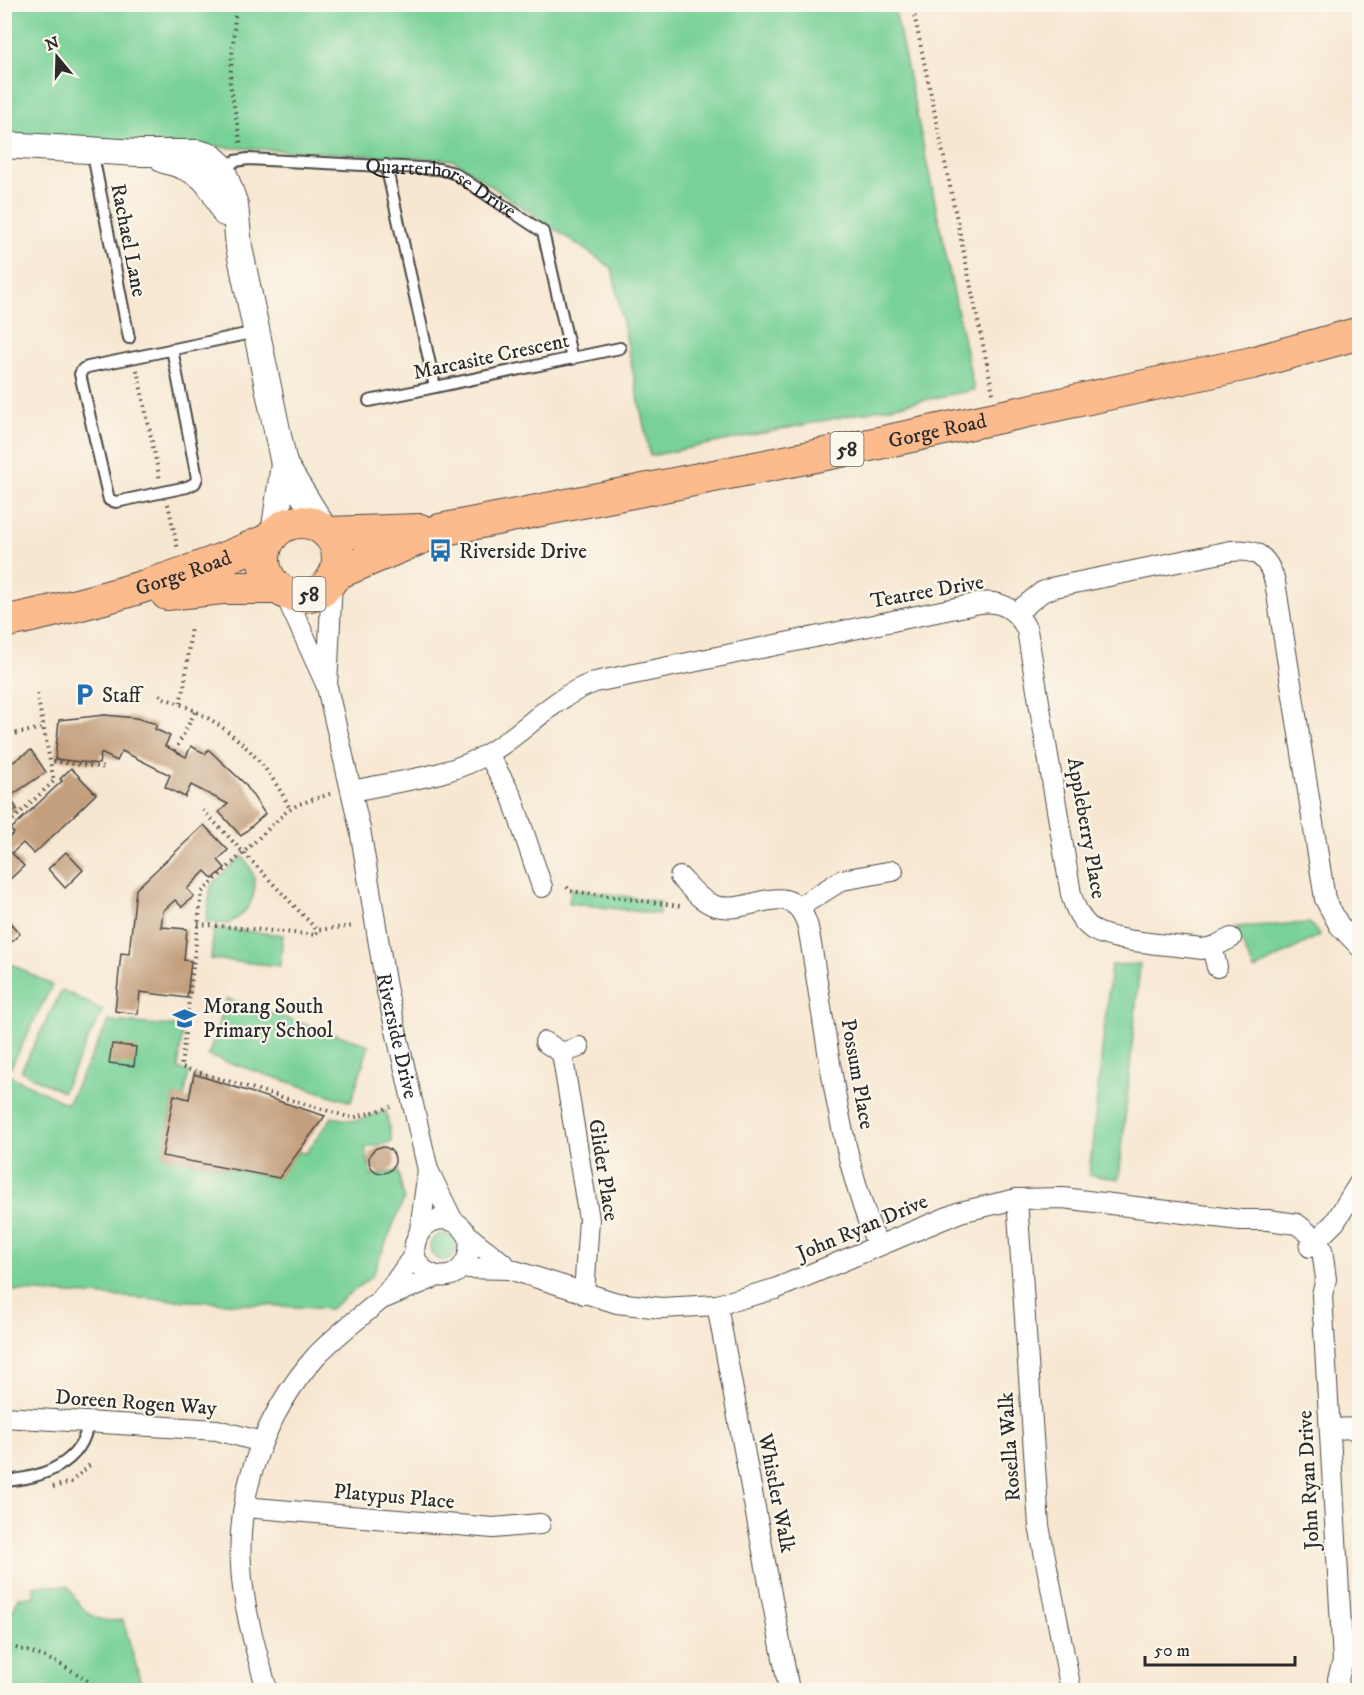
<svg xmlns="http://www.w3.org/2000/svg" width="1364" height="1695" viewBox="0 0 1364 1695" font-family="'IM FELL DW Pica',serif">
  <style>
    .green { fill: #78d196; stroke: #527e60; stroke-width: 1.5 }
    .building { fill: #c39f7d }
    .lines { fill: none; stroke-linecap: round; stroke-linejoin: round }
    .service-casing { stroke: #4a4744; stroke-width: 14 }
    .minor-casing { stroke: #4a4744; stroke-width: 22 }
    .tertiary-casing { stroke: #4a4744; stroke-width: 28 }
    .primary-casing { stroke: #4a4744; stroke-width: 34 }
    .path { stroke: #4a4744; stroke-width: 4; stroke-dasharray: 1.5 4.5; stroke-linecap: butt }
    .service { stroke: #fff; stroke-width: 10 }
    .minor { stroke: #fff; stroke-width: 20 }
    .tertiary { stroke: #fff; stroke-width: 26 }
    .primary { stroke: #fbbb8d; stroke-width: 32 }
    .labels { text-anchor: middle; stroke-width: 4.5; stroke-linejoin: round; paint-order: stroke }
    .shield { fill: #fbf7ec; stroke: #696865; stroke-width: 1.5 }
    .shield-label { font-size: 20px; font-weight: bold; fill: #2b2b2b }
    .street-label { font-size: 21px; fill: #2b2b2b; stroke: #fbf7ec }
    .poi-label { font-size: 21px; fill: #2b2b2b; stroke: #fbf7ec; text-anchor: start }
  </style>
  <rect width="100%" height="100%" fill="#fbf7ec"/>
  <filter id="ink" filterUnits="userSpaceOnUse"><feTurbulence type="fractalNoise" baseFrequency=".0167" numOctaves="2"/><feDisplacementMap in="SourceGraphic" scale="12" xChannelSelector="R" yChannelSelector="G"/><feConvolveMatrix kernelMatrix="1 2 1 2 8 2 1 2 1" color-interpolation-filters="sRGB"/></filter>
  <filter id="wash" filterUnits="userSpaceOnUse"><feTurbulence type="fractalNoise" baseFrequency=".008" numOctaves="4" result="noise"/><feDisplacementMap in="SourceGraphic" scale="24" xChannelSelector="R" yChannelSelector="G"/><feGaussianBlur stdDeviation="1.35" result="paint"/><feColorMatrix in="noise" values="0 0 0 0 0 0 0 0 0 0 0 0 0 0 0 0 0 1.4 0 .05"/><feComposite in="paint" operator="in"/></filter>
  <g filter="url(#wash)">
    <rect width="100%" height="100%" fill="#f7e7d1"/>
    <!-- green -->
    <g class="green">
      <path d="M4 5H894L974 390 650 456 612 268 453 160 5 135Z"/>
      <path d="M242 856C264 880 256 910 227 924L206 922 211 885Z"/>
      <path d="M571 888 660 902 659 914 569 903Z"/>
      <path d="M1309 923 1320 935 1254 970 1235 927Z"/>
      <path d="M214 928 283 935 280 966 211 959Z"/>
      <path d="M11 964 52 985 11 1067 5 1063V978Z"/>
      <path d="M1140 964 1119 1179 1089 1175 1111 965Z"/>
      <path d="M62 990 103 1010 62 1092 21 1071Z"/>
      <path d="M227 999 369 1045 351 1102 208 1056Z"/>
      <path d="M109 1021 183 1027 178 1069 189 1072 184 1098 174 1096 163 1156 278 1178 298 1152 306 1153 332 1117 355 1121 386 1111 392 1142 365 1148 371 1176 398 1171 404 1199 372 1276 330 1309 5 1290 4 1073 67 1104Z"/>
      <circle cx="443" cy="1247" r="13"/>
      <path d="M34 1585 68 1586C83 1612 92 1624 123 1620L143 1690H5V1610L12 1612 19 1597H34Z"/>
    </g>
    <g id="blocks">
      <!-- building -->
      <g class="building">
        <path d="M105 715 136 718 157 724 155 729 170 736 165 746 186 757 191 746 206 754 208 749 245 784 265 814 241 836 219 812 228 804 191 785 185 797 165 787 170 775 122 751 117 761 101 753 99 764 55 759 59 720Z"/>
        <path d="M31 750 46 772 9 797 17 809 4 818V768Z"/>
        <path d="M71 768 96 794 34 854 23 843 12 853 24 866 4 885V842L14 833 10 830 62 781 60 779Z"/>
        <path d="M204 825 228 850 218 860 225 868 213 879 205 871 187 889 194 896 182 907 175 900 163 911 161 927 187 929 184 960 191 961 187 998 140 992 138 1014 115 1011 121 953 129 954 136 889Z"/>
        <path d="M66 852 83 870 65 888 48 869Z"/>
        <path d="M4 916 20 934 4 948Z"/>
        <path d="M112 1044 136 1047 134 1066 109 1063Z"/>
        <path d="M194 1074 325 1116 279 1178 162 1156 174 1095 189 1099Z"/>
        <circle cx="382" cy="1160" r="13"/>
      </g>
    </g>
  </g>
  <g filter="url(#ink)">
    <use href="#blocks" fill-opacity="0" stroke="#4a4744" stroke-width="1.5"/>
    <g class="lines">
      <defs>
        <g id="service">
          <path d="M92 150 129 338"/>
          <path d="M386 165 435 387"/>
          <path id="s1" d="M223 169 235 161 248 159 439 169 454 173 543 232 572 359"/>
          <path d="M172 349 197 478 195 483 187 487 116 502 109 500 80 374 83 369 88 367 256 332"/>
          <path d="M369 401 620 348"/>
          <path d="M4 1481C42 1478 83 1464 88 1422"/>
        </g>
        <g id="minor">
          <path id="s2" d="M332 579 327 687 360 829 386 987 428 1170 453 1221"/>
          <path d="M284 592 326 684"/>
          <path d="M1016 613 1042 592 1055 587 1231 551C1257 548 1268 557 1275 582L1325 899 1339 925 1360 947"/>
          <path d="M488 754 512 797 542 887"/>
          <path d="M352 791C396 781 450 777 489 753 528 730 551 698 595 682L980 603C1002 600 1018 611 1027 630L1071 894C1075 908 1080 920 1092 929 1110 942 1176 945 1201 949L1213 947 1231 938"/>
          <path d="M680 877C691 888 700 901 716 906 751 916 792 873 808 927 827 1032 836 1148 878 1246"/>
          <path d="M799 907 842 880 893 871"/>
          <path d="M1212 947 1217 967"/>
          <path d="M545 1042 562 1053 579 1047"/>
          <path d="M562 1053 589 1219 584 1294"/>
          <path d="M1017 1199 1039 1526 1071 1690"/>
          <path d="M420 1230 428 1170"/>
          <path d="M468 1235C475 1258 457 1285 431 1274 398 1260 419 1209 453 1221 461 1224 464 1231 470 1237 482 1248 497 1257 509 1269"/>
          <path d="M1310 1247 1335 1222 1360 1182"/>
          <path d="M463 1268 509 1269 617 1303 661 1308 717 1305 775 1289 960 1212 1017 1199 1063 1198 1240 1220H1268L1297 1224 1317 1240 1322 1250 1326 1279 1322 1295 1343 1661 1338 1679 1340 1690"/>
          <path d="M382 1299 438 1276"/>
          <path d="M717 1305 789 1690"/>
          <path d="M4 1417 217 1430 262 1442"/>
          <path d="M1330 1429 1360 1428"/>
          <path d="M245 1507 493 1528 540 1524"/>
          <path d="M267 1690C256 1650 243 1608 241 1566 236 1489 266 1413 316 1356 335 1336 357 1320 378 1302 392 1289 403 1270 414 1255"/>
        </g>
        <g id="tertiary">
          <path d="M4 145 138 153H198L211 157 221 166 235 205 239 247 284 464 325 530"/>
          <path d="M164 160C201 170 209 178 225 213"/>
          <path d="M274 534 284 464"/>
        </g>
        <g id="primary">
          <circle cx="301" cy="559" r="37"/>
          <path d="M327 533 420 530"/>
          <path id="s3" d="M335 574 440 530 846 450 1252 363 1360 333"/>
          <path d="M167 594 222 588H278"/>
          <path id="s4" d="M4 622C97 602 184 578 270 539"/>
        </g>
      </defs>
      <!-- service casing -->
      <use href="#service" class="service-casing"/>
      <!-- minor casing -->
      <use href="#minor" class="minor-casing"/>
      <!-- tertiary casing -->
      <use href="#tertiary" class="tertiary-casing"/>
      <!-- primary casing -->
      <use href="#primary" class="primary-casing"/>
      <!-- path -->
      <g class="path">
        <path d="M236 4 230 82 241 146"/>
        <path d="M912 4 993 393"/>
        <path d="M137 370 160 480"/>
        <path d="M168 504 178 550"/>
        <path d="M37 694 50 761 107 768"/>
        <path d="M160 694 163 698C220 716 264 755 290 809"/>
        <path d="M180 703 185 682 191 626"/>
        <path d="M4 736 43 728"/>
        <path d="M175 751 196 710"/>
        <path d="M330 794 299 804 286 812 202 892 181 1067 352 1118 391 1107"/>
        <path d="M203 810 317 930 355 926"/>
        <path d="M4 828 54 781 50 761"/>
        <path d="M567 887 570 891 680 906"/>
        <path d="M198 924 316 935 317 930"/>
        <path d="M53 1487 71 1482 92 1463"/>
        <path d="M4 1645C41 1653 71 1667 100 1690"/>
      </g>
      <!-- service -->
      <use href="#service" class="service"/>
      <!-- minor -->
      <use href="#minor" class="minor"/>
      <!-- tertiary -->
      <use href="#tertiary" class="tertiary"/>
      <!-- primary -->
      <use href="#primary" class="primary"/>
    </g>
  </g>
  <!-- icons -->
  <defs>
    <symbol id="bus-bare" viewBox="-9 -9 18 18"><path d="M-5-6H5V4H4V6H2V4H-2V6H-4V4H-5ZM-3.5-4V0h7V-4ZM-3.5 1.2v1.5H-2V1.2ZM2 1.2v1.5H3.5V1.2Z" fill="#1f6fb2" stroke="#fbf7ec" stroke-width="2.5" paint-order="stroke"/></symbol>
    <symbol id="parking-bare" viewBox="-9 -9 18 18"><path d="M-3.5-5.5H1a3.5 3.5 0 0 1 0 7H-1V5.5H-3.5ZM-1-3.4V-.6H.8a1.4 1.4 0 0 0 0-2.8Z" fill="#1f6fb2" stroke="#fbf7ec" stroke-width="2.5" paint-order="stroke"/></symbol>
    <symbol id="school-bare" viewBox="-9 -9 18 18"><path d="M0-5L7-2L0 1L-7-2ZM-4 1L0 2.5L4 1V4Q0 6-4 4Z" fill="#1f6fb2" stroke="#fbf7ec" stroke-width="2.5" paint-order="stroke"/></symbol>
  </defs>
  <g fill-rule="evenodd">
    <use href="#bus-bare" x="424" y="534" width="33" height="33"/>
    <use href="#parking-bare" x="68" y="678" width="33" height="33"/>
    <use href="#school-bare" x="168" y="1002" width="33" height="33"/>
  </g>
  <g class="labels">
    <!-- shield labels -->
    <g class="shield">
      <rect x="830.5" y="432" width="33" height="34" rx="4.5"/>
      <rect x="292.5" y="577" width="33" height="34" rx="4.5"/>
    </g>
    <g class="shield-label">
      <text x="847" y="456">58</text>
      <text x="309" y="601">58</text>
    </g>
    <!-- street labels -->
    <g class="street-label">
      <text dy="7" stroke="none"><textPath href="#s1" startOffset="226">Quarterhorse Drive</textPath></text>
      <text transform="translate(129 240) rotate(79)" y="7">Rachael Lane</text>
      <text transform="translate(491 356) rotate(-12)" y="7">Marcasite Crescent</text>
      <text dy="7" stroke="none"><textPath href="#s3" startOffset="621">Gorge Road</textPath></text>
      <text dy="7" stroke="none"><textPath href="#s4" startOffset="186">Gorge Road</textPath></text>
      <text transform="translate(927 591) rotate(-10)" y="7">Teatree Drive</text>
      <text transform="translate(1087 828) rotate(80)" y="7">Appleberry Place</text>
      <text dy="7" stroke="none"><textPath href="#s2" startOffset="464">Riverside Drive</textPath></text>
      <text transform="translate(858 1074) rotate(80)" y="7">Possum Place</text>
      <text transform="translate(604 1170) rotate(81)" y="7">Glider Place</text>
      <text transform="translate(862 1227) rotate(-23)" y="7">John Ryan Drive</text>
      <text transform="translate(136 1402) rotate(4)" y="7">Doreen Rogen Way</text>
      <text transform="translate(1009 1447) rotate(-94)" y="7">Rosella Walk</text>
      <text transform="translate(1308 1480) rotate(-93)" y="7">John Ryan Drive</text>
      <text transform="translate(777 1493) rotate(79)" y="7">Whistler Walk</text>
      <text transform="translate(394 1496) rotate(5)" y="7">Platypus Place</text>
    </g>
    <!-- poi labels -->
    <g class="poi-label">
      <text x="459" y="558">Riverside Drive</text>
      <text x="102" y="702">Staff</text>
      <text x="203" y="1013">Morang South<tspan x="203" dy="24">Primary School</tspan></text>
    </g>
  </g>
  <!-- margin -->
  <rect width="1364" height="1695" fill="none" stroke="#fbf7ec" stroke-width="24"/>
  <!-- north arrow -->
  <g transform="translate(57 57) rotate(341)" stroke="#fbf7ec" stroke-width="4.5" paint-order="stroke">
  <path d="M0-4.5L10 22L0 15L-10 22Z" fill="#2b2b2b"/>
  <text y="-9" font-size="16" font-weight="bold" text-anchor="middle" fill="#2b2b2b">N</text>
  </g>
  <!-- scale -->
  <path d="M1145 1656v9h150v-9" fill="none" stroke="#2b2b2b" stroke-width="3"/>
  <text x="1154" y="1656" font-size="18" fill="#2b2b2b" stroke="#fbf7ec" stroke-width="4.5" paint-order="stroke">50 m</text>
</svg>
